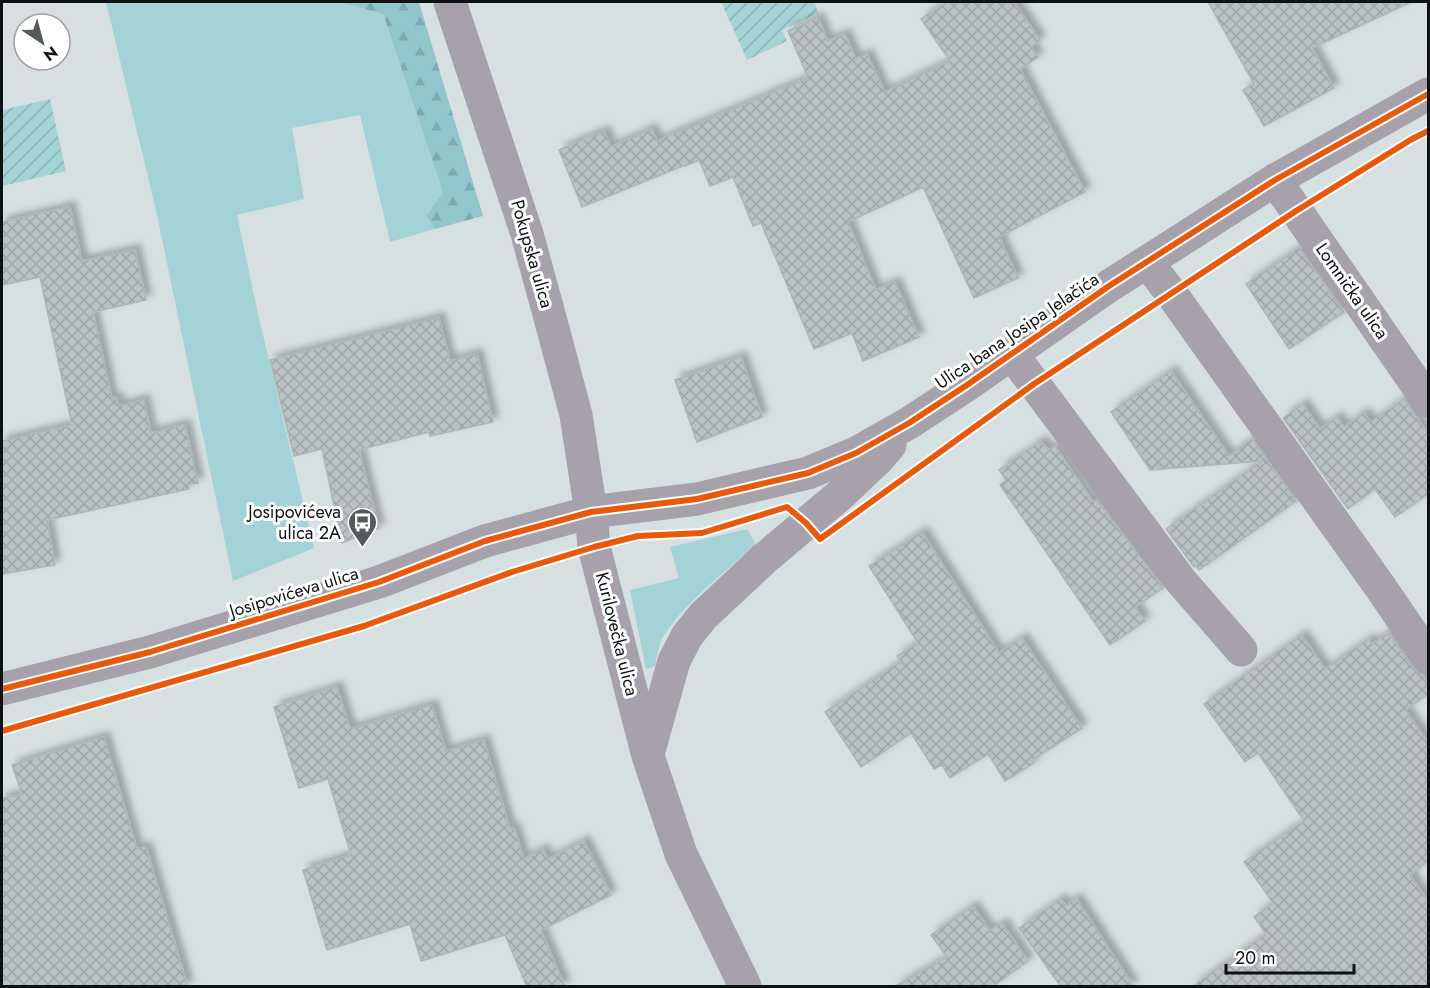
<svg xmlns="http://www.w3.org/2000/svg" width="1430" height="988" viewBox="0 0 1430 988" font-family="Jost,sans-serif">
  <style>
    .grass { fill: #a4d3d7 }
    .forest { fill: url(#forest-firs) }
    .garden { fill: url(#garden-furrows) }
    .building { fill: url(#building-cross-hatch); stroke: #aeb5b6; stroke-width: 1.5; filter: url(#shadow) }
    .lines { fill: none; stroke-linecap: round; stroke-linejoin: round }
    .minor { stroke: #a7a1ab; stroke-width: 33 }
    .cycleway-casing { stroke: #fff; stroke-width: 10 }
    .cycleway { stroke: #e8590c; stroke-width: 6 }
    .labels { text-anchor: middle; stroke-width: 6; stroke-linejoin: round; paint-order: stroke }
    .street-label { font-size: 18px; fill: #0d1213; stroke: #fff }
    .poi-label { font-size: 18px; fill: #0d1213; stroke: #fff; text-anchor: end }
  </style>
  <defs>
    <pattern id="forest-firs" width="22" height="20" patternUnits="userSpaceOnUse" patternTransform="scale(1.5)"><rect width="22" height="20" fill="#91c7cc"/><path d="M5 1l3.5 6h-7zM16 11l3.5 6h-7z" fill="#7caaae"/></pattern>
    <pattern id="garden-furrows" width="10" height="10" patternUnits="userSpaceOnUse" patternTransform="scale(1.5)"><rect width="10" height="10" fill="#a4d3d7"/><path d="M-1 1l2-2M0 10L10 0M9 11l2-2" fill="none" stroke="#8cb4b8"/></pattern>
    <pattern id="building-cross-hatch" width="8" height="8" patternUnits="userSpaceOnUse" patternTransform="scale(1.5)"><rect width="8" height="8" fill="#bac1c2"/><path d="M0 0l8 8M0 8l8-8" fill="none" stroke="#9fa5a6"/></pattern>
    <filter id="shadow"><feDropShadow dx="5.5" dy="-5.5" stdDeviation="3" flood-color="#0004"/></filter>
  </defs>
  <rect width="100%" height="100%" fill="#d7e0e1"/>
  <!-- grass -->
  <g class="grass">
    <path d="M106 2H338L383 14 443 192 426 216 435 229 390 242 360 115 292 128 304 199 237 215 258 314 314 548 233 581 157 215Z"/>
    <path d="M747 529 756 545C727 570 680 606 662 639 658 647 657 657 655 666L646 669 630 590 679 578 670 547Z"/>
  </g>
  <!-- forest -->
  <path class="forest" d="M338 2H419L483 216 435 229 426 216 443 192 383 14Z"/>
  <!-- garden -->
  <g class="garden">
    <path d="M721 2H818L815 3 818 13 782 30 787 41 747 60Z"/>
    <path d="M50 99 66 171 2 186V110Z"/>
  </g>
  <!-- building -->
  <g class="building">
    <path d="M947 2H1014L1040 40 1031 47 1038 57 1020 69 1085 192 999 237 1018 278 974 298 923 187 848 222 876 290 895 282 919 337 863 361 852 333 814 349 761 223 753 226 733 177 710 186 699 160 685 166V165L582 207 559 150 604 131 611 147 652 129 657 141 808 78 788 31 818 18 828 41 845 34 856 59 867 54 885 92 950 61 921 19Z"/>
    <path d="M1208 2H1411L1312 48 1334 88 1264 126 1243 90 1254 84Z"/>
    <path d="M70 207 82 261 135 250 146 300 93 312 112 399 117 398 119 406 144 400 151 433 185 425 198 483 188 484 189 489 47 520 55 565 2 574V441L72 425 40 277 2 285V222Z"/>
    <path d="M1299 248 1344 312 1289 349 1246 284Z"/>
    <path d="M439 318 450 361 477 354 493 422 430 436 429 432 359 450 379 528 342 543 322 449 294 456 270 360Z"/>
    <path d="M741 357 762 417 697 442 675 380Z"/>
    <path d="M1171 371 1229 456 1252 439 1296 501 1199 570 1196 566 1194 567 1166 529 1262 461 1150 470 1111 412Z"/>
    <path d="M1404 399 1428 434V494L1395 517 1375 489 1348 509 1283 418 1303 404 1320 429 1337 417 1344 427 1364 413 1371 422Z"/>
    <path d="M1041 441 1049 451 1055 446 1093 502 1097 500 1163 588 1135 607 1145 621 1110 645 1000 485 1006 480 999 470Z"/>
    <path d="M922 532 999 653 1022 638 1082 728 1032 760 1034 763 1005 781 988 754 950 778 942 765 934 769 911 733 861 767 825 712 901 662 897 656 918 643 869 566Z"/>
    <path d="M1389 633 1413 668 1419 674 1423 675 1428 683V694L1405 710 1428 742V861L1410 875 1428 902V987H1192L1266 934 1254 917 1273 903 1244 862 1304 821 1258 753 1245 762 1204 704 1302 635 1325 669 1369 639 1372 644Z"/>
    <path d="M337 687 350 729 432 705 446 751 484 740 510 829 514 828 524 859 543 849 548 859 584 841 611 895 541 930 565 987H527L505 935 421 961 410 924 327 950 303 870 351 855 328 779 299 788 274 707Z"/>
    <path d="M104 737 137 849 146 847 188 987H2V798L22 795 12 765Z"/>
    <path d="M1076 898 1134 987H1061L1019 928 1061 899 1066 906Z"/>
    <path d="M973 906 990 931 1002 923 1028 961 992 987H894L947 957 931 935Z"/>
  </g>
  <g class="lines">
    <!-- minor -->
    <g class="minor">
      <path d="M450 2 527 234 549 314 576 415 591 512 594 547 648 756 681 854 745 986"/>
      <path d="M1275 180 1428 401"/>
      <path d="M1147 262 1171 293 1381 588 1428 657"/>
      <path d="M1012 354 1181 581 1241 650"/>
      <path d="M2 689 150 652 379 582 485 541 591 512 697 499 808 473 856 453 909 423 967 385 1109 286 1275 180 1428 94"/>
      <path d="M648 754 674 661 687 636 703 616 764 559 840 495 878 459 890 445"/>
    </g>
    <defs>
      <g id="cycleway">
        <path d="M2 689 150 652 379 582 485 541 591 512 697 499 808 473 856 453 909 423 967 385 1109 286 1275 180 1428 94"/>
        <path d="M2 731 364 626 512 572 594 547 638 536 702 533 787 507 806 523 820 539 1034 384 1296 211 1412 139 1428 131"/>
      </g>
    </defs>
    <!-- cycleway casing -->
    <use href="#cycleway" class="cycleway-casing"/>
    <!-- cycleway -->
    <use href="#cycleway" class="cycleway"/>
  </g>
  <!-- icons -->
  <defs>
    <symbol id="bus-pin" viewBox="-11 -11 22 30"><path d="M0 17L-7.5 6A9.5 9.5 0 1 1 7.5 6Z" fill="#545a5b" stroke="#fff"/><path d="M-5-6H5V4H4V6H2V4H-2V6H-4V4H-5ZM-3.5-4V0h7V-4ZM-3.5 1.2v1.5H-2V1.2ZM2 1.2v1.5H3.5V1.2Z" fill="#fff"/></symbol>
  </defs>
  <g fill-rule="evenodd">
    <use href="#bus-pin" x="346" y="506" width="33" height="45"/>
  </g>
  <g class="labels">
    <!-- street labels -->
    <g class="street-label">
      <text transform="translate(532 254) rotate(74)" y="6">Pokupska ulica</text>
      <text transform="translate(1352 291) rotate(55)" y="6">Lomnička ulica</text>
      <text transform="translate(1017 331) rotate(-34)" y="6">Ulica bana Josipa Jelačića</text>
      <text transform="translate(294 592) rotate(-17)" y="6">Josipovićeva ulica</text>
      <text transform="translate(617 634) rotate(76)" y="6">Kurilovečka ulica</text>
    </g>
    <!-- poi labels -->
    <g class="poi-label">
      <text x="341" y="518">Josipovićeva<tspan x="341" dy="21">ulica 2A</tspan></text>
    </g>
  </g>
  <!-- border -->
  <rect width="1430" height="988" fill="none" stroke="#0d1213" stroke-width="6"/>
  <!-- north arrow -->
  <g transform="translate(42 42) rotate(144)"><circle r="28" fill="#ffffff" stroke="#9ea0a1" stroke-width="1.5"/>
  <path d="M0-4.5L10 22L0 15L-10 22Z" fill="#545a5b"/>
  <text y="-9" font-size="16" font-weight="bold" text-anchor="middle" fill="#0d1213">N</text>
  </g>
  <!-- scale -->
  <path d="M1226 964v9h128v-9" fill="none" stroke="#0d1213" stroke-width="3"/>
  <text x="1235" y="964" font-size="18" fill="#0d1213" stroke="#ffffff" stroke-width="4.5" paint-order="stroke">20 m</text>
</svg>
